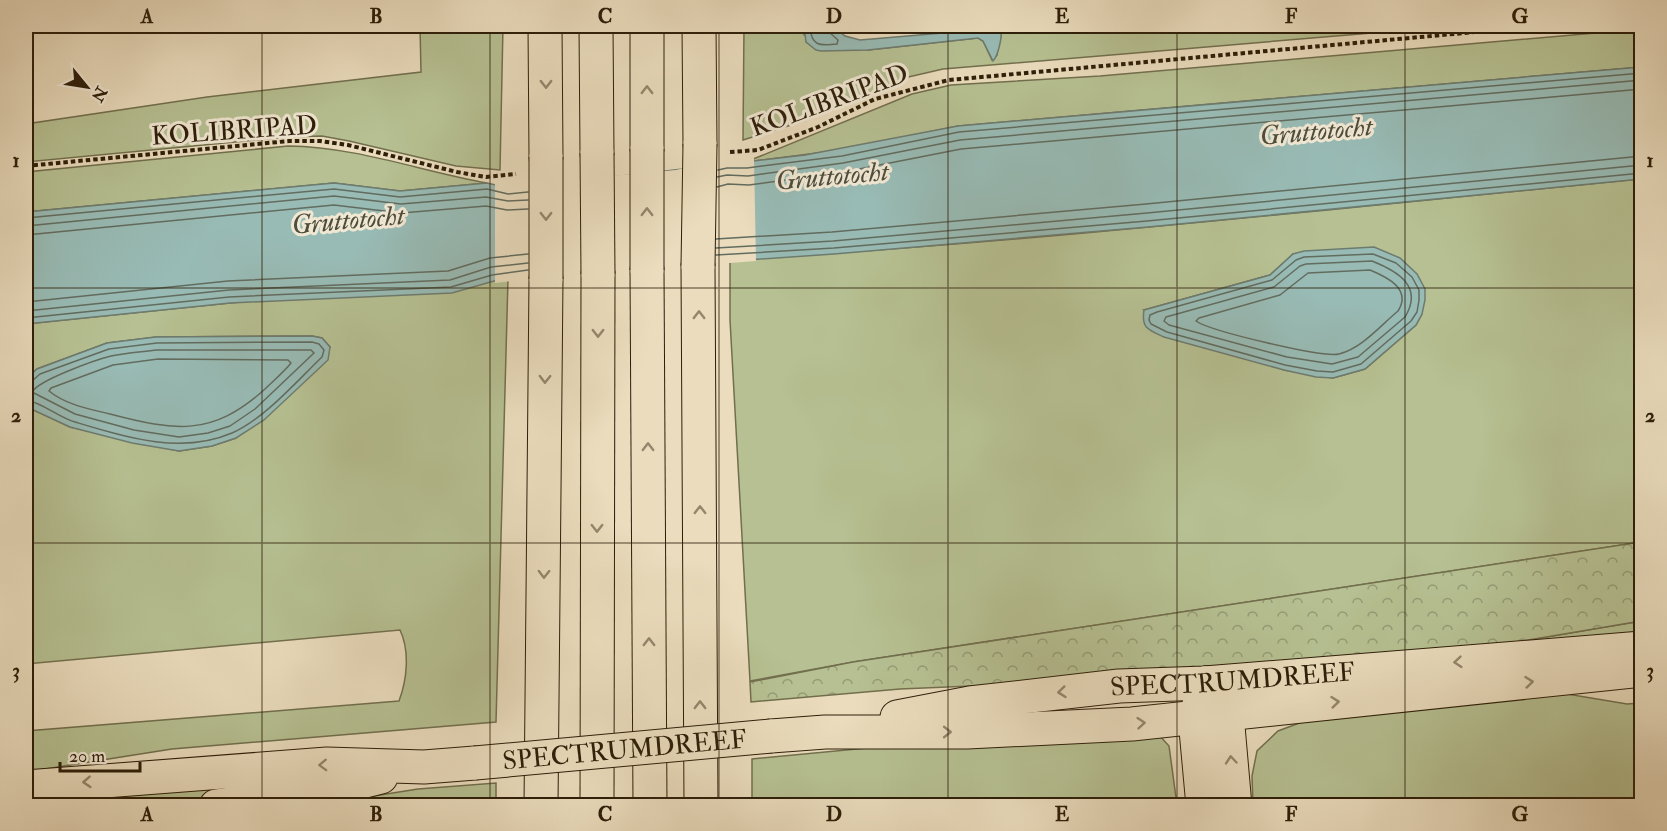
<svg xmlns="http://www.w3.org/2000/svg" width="1667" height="831" viewBox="0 0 1667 831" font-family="'IM FELL Double Pica',serif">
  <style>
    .grass { fill: #b6c092; stroke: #726f4e; stroke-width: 1.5; fill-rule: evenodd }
    .forest { fill: url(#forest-crowns); stroke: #726f4e; stroke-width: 1.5 }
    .water { fill: #98bbb5; stroke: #6d7c70; stroke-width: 1.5 }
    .pier { fill: #eadcbd }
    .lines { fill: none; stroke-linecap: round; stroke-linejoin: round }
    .shore { stroke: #626c5f; stroke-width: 1.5 }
    .major-casing { stroke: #2d1e09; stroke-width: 35 }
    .highway-casing { stroke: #2d1e09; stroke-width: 35 }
    .path { stroke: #2d1e09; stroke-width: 4; stroke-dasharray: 4.5 3; stroke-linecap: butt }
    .major { stroke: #eadcbd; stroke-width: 33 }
    .highway { stroke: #eadcbd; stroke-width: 33 }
    .major-bridge-casing { stroke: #2d1e09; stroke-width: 35; stroke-linecap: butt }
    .highway-bridge-casing { stroke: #2d1e09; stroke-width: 35; stroke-linecap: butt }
    .major-bridge { stroke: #eadcbd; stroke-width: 33 }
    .highway-bridge { stroke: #eadcbd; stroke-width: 33 }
    .oneway { stroke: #95866c }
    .grid { fill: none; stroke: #2d1e09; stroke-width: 1.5; stroke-opacity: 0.55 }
    .labels { text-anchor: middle; stroke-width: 6; stroke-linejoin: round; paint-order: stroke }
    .street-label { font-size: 26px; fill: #2d1e09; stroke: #f1e8d4 }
    .water-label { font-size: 27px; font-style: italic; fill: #4d4d3d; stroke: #f1e8d4 }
    .neatline { fill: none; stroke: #2d1e09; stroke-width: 2 }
    .grid-label { font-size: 20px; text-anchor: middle; font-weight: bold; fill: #2d1e09 }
  </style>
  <defs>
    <pattern id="forest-crowns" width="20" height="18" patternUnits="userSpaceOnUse" patternTransform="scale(1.5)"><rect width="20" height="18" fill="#b6c092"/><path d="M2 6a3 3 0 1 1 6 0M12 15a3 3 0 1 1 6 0" fill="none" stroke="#949b75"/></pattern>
  </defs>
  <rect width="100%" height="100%" fill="#eadcbd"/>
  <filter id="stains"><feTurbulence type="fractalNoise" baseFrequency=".00333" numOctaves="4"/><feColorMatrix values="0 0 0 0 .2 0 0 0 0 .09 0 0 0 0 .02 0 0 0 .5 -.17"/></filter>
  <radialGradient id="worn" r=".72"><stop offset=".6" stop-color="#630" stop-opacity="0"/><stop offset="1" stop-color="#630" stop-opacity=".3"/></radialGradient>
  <!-- grass -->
  <g class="grass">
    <path d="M420 26H503L500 170 456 166 349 141 322 136 288 137 26 162V124L207 97 421 72Z"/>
    <path d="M744 26H804V35L868 50 978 38 983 41 992 60 997 55C997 47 1002 39 1001 31L1062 26H1456L943 69 904 78 804 121 743 140Z"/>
    <path d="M1641 29V67L958 126 841 150 746 162 912 94 951 85 1100 76Z"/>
    <path d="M288 146C358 147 420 171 487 183L400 191 334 183 26 212V172Z"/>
    <path d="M1641 179V542L853 662 750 681 730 320V260C1034 242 1338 208 1641 179ZM1293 254 1422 314 1416 325 1365 369 1333 378 1284 370 1144 310 1270 275Z"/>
    <path d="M508 279 496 722 172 749 26 772V731L399 701C407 680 410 651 400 630L26 664V404L29 408 70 427 179 451 212 446 236 438 330 347 322 338 312 336 156 337 107 343 37 369 26 379V324L230 303Z"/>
    <path d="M1641 621V640L1481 648Z"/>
    <path d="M1561 693 1627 704 1641 703V805L1253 806 1252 776 1257 751 1278 731 1302 722Z"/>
    <path d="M1159 735 1169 746 1177 805H752V759L983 737Z"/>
    <path d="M270 776 267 797 196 805 26 806V797Z"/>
    <path d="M496 783V805L310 806 418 789Z"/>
  </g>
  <!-- forest -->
  <path class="forest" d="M1641 542V621L1481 648 1141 679 900 689 751 702 750 682 853 662Z"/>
  <!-- water -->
  <g class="water">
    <path d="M804 26H833L845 36 860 40 990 29 1001 31C1002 38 998 56 993 61L983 41 978 38 868 50 821 51 816 50 806 42Z"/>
    <path d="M1641 67V179L1148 227 834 254 559 273 494 281 452 293 230 303 26 324V212L334 183 400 191 487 183 509 188 560 183 805 155 958 126Z"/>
    <path d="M1374 247 1400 258 1417 274 1425 289V300L1422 314 1416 325 1365 369 1333 378 1316 377 1284 370 1164 337C1149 330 1141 329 1144 310L1270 275 1293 254 1304 251Z"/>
    <path d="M312 336 322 338 330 347 328 360 264 420 236 438 212 446 179 451 132 443 70 427 29 408 26 404V379L37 369 107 343 156 337Z"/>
  </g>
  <!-- pier -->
  <path class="pier" d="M726 158H754L756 261 559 276 495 283V182L509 185 676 170Z"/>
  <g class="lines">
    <!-- shore -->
    <g class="shore">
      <path d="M810 26C811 46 819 46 837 44L838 40 829 32 828 26"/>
      <path d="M718 170 727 168H747L842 156 959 132 1642 73"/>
      <path d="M717 177 727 175 748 176 843 163 960 140 1642 80"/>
      <path d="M717 187 728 184 749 185 844 172 961 149 1642 89"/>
      <path d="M26 218 334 189 400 197 487 189 508 194 528 192"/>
      <path d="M26 226 334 196 401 204 486 197 508 201 528 200"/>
      <path d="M26 235 334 205 401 213 486 206 507 210 528 209"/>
      <path d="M716 239 832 232 1146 204 1642 156"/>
      <path d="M716 248 833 241 1147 213 1642 165"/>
      <path d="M1373 254 1396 263 1412 277 1419 290V300L1417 312 1411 321 1361 364 1333 372 1317 371 1285 365 1167 332 1151 324 1149 320 1150 315 1157 312 1272 280 1296 260 1304 257Z"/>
      <path d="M716 255 834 248 1147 221 1642 173"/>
      <path d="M1372 261C1397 271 1424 286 1405 317L1358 357 1332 364 1287 357 1169 325 1164 321 1166 317 1274 287 1300 266 1306 264Z"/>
      <path d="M1370 270C1387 277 1412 289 1398 311 1380 326 1362 348 1339 354 1323 358 1210 331 1196 321L1199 318 1280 295 1308 273Z"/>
      <path d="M26 302 228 281 448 271 490 258 528 254"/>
      <path d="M26 311 229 290 450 280 491 267 528 263"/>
      <path d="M26 318 229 297 451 287 492 275 528 270"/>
      <path d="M157 350H311L314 353 255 409 230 426 208 433 179 437 134 430 75 414 32 392C39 380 95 360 111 356 126 353 142 352 157 350Z"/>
      <path d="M158 359 288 360 291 363C284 372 273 381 265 389 212 437 175 431 110 414 90 409 66 405 49 391L51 388 113 365Z"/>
      <path d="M26 383 31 382 40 374 109 349 157 343 312 342 319 344 324 350 322 357C296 382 264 419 232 433 181 455 125 437 75 422 60 418 41 402 26 400"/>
    </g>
    <defs>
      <g id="major">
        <path id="s1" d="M897 717 970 703 1119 686 1205 683 1642 648"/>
        <path d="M771 736 825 732H967L1132 724 1642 670"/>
        <path d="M26 787 327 764 424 767 475 763"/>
        <path d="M216 806 333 789 381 777"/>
      </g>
      <g id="highway">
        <path d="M545 26 546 157"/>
        <path d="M596 26 597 153"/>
        <path d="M647 26V149"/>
        <path d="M699 26 700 144"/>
        <path d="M698 266 701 806"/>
        <path d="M647 270 650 806"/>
        <path d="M1205 683 1227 715 1235 806"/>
        <path d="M541 806 546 279"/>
        <path d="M597 806 598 274"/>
        <path d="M1203 806 1195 719 1205 683"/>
      </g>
    </defs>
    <!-- major casing -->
    <use href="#major" class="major-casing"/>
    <!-- highway casing -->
    <use href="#highway" class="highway-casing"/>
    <!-- path -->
    <g class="path">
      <path d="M730 152 758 150 818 127 875 99 949 80 1541 26"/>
      <path d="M26 166 289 141H320L348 145 457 172 486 177 516 174"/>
    </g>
    <!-- major -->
    <use href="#major" class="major"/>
    <!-- highway -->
    <use href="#highway" class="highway"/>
    <defs>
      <g id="major-bridge">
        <path id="s2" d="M475 763 771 736"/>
      </g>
      <g id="highway-bridge">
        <path d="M597 153 598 274"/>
        <path d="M546 157V279"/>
        <path d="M698 266 700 144"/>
        <path d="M647 270V149"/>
      </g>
    </defs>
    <!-- major-bridge casing -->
    <use href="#major-bridge" class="major-bridge-casing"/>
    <!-- highway-bridge casing -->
    <use href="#highway-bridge" class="highway-bridge-casing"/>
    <!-- major-bridge -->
    <use href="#major-bridge" class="major-bridge"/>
    <!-- highway-bridge -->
    <use href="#highway-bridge" class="highway-bridge"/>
  </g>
  <!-- one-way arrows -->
  <defs><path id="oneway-chevron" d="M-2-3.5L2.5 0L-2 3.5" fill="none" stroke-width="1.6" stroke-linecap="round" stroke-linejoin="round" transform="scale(1.5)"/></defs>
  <g class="oneway">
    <use href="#oneway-chevron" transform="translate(546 84) rotate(90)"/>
    <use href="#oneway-chevron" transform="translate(647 90) rotate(-90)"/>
    <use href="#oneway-chevron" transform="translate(647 212) rotate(-90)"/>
    <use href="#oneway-chevron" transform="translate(546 216) rotate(90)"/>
    <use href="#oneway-chevron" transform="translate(699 315) rotate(-90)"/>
    <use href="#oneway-chevron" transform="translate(598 333) rotate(90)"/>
    <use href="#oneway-chevron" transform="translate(545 379) rotate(91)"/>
    <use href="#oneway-chevron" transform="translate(648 447) rotate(-90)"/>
    <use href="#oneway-chevron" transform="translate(700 510) rotate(-90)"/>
    <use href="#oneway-chevron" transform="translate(597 528) rotate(90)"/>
    <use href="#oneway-chevron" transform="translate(544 574) rotate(91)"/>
    <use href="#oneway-chevron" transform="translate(649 642) rotate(-90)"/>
    <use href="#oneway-chevron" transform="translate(1458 662) rotate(175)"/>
    <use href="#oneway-chevron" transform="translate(1529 682) rotate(-6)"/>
    <use href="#oneway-chevron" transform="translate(1062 692) rotate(174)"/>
    <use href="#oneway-chevron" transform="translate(1335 702) rotate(-6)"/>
    <use href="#oneway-chevron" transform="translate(700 705) rotate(-90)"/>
    <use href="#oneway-chevron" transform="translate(1141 723) rotate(-5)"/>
    <use href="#oneway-chevron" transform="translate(947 732)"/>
    <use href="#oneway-chevron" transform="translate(1231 760) rotate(-95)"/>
    <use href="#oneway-chevron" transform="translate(323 765) rotate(178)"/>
    <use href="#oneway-chevron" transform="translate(87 782) rotate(176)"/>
  </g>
  <!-- grid -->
  <path class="grid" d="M262 26V806M490 26V806M719 26V806M948 26V806M1177 26V806M1405 26V806M26 288H1642M26 543H1642"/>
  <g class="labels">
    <!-- street labels -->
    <g class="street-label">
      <text transform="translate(829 100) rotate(-20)" y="9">KOLIBRIPAD</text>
      <text transform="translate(234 130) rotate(-4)" y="9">KOLIBRIPAD</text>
      <text dy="9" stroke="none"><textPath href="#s1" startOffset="338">SPECTRUMDREEF</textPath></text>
      <text dy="9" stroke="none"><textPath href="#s2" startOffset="150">SPECTRUMDREEF</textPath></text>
    </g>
    <!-- water labels -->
    <g class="water-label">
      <text transform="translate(1316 131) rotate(-5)" y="9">Gruttotocht</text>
      <text transform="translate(832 176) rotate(-5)" y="9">Gruttotocht</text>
      <text transform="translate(348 220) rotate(-5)" y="9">Gruttotocht</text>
    </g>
  </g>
  <!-- margin -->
  <rect width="1667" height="831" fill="none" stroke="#eadcbd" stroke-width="66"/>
  <!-- north arrow -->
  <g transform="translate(87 87) rotate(120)" stroke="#f1e8d4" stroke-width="4.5" paint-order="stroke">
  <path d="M0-4.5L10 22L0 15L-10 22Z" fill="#2d1e09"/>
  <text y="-9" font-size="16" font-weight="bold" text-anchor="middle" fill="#2d1e09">N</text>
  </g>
  <!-- scale -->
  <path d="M60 762v9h80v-9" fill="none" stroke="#2d1e09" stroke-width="3"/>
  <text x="69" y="762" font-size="18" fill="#2d1e09" stroke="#f1e8d4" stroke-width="4.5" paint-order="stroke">20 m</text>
  <rect x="33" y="33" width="1601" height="765" class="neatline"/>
  <g class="grid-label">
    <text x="147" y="23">A</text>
    <text x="376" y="23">B</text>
    <text x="605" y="23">C</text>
    <text x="834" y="23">D</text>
    <text x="1062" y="23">E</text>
    <text x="1291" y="23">F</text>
    <text x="1520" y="23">G</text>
    <text x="16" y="167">1</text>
    <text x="1650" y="167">1</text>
    <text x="16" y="422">2</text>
    <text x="1650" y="422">2</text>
    <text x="16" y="677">3</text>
    <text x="1650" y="677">3</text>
    <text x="147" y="821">A</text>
    <text x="376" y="821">B</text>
    <text x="605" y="821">C</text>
    <text x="834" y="821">D</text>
    <text x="1062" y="821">E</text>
    <text x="1291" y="821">F</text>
    <text x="1520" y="821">G</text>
  </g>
  <rect width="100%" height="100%" filter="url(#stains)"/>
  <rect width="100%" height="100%" fill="url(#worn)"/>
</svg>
